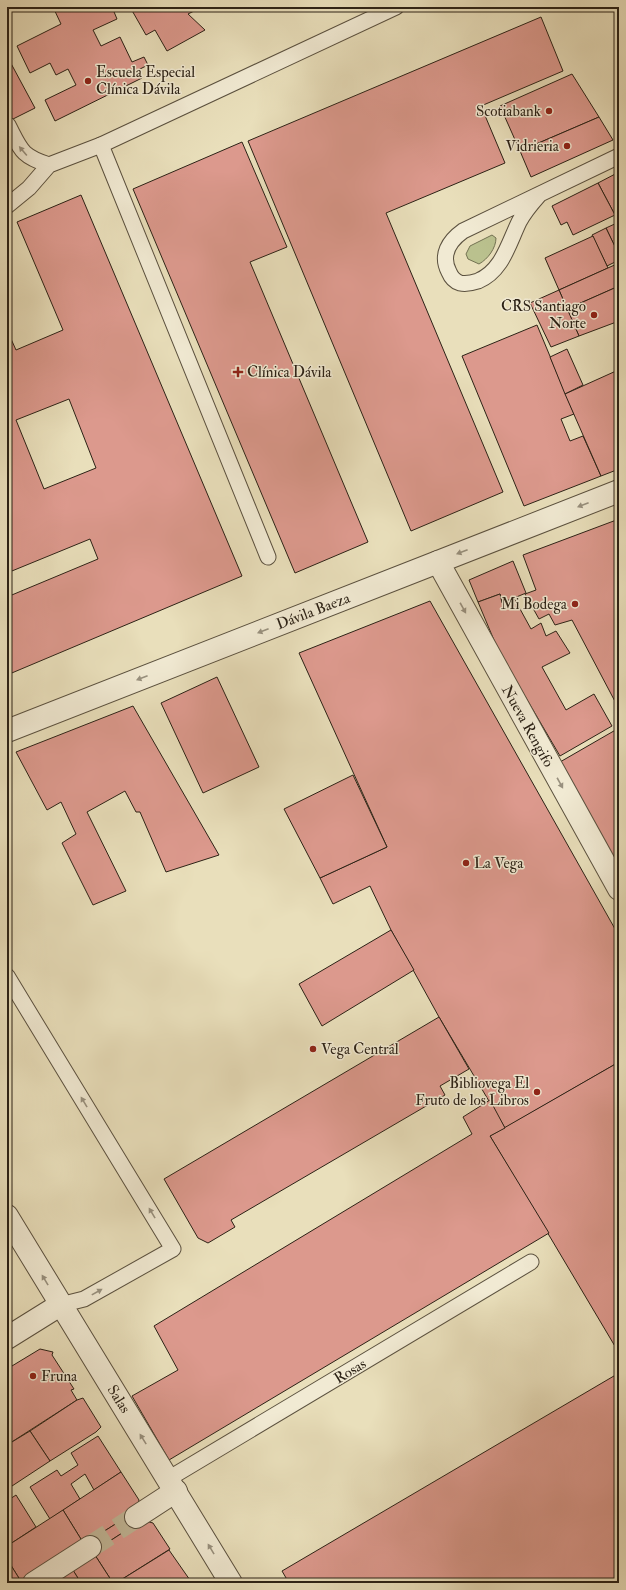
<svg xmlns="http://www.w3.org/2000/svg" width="626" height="1590" viewBox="0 0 626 1590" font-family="'IM FELL Double Pica',serif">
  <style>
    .green { fill: #bac18e; stroke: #737252 }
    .building { fill: #dc998d; stroke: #2c2216; fill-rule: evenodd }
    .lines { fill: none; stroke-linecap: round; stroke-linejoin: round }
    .street-tunnel { stroke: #c3b99a; stroke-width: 22; stroke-dasharray: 22 11; stroke-linecap: butt }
    .lane-casing { stroke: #5b513f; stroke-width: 17 }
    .street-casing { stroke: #5b513f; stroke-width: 24 }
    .lane { stroke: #f1ead3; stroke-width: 15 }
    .street { stroke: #f1ead3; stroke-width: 22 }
    .oneway { fill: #98907e }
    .poi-dot { fill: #8f2418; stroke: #f1ead3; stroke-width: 1.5 }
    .labels { text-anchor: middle; stroke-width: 3; stroke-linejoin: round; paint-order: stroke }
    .poi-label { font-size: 15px; fill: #2c2216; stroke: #f1ead3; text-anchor: start }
    .street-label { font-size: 15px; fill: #2c2216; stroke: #f1ead3 }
  </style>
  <rect width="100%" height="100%" fill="#e9dfbb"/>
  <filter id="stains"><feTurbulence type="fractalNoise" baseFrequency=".005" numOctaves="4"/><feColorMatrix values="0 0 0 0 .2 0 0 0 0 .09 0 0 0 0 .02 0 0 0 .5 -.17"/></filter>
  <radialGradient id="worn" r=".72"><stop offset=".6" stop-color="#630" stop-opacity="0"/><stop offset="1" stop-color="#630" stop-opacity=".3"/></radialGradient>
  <!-- green -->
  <path class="green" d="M492 235 496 238C496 248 488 259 479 264L468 259 466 254 470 246Z"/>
  <!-- building -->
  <g class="building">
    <path d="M53 7H112L117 19 93 30 101 46 120 37 132 62 144 57 148 65 138 70 142 78 55 121 45 100 76 85 68 69 56 75 50 63 30 73 17 46 61 24Z"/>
    <path d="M130 7H194L196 10 188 14 205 30 167 51 155 30 146 35Z"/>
    <path d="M541 17 563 71 481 106 505 163 386 213 503 492 411 531 248 141Z"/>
    <path d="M7 56 35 108 7 122Z"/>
    <path d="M572 74 599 117 520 151 500 106Z"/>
    <path d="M599 117 613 140 531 177 520 151Z"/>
    <path d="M242 142 287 247 250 262 368 542 295 573 133 189Z"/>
    <path d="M619 172V213L615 215 598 183Z"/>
    <path d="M598 183 615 215 573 235 567 222 561 225 552 206Z"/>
    <path d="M81 195 242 576 7 675V597L98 559 90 539 7 573V330L16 350 63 330 17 222ZM69 399 96 468 44 489 16 420Z"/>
    <path d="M619 222V255L606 228Z"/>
    <path d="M606 228 619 255V260L607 266 592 235Z"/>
    <path d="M593 236 608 268 559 290 545 258Z"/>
    <path d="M619 263V286L567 309 559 290Z"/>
    <path d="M619 286V321L579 336 567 309Z"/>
    <path d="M559 290 579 336 551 347 530 303Z"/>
    <path d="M537 325 574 414 561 419 570 441 583 436 601 476 524 506 462 356Z"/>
    <path d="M567 349 583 385 565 394 550 357Z"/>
    <path d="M616 371 619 377V469L601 476 565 394Z"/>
    <path d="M619 519V709L572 620 555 625 549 614 539 619 525 594 536 590 523 555Z"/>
    <path d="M513 561 526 593 502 603 500 594 478 602 469 580Z"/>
    <path d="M500 594 502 603 514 598 531 629 541 623 546 636 556 631 570 653 542 667 566 710 594 694 612 726 560 756 499 652 478 602Z"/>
    <path d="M430 601 619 936V1062L505 1128 439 1017 391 930 370 886 333 904 320 878 387 847 299 653Z"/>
    <path d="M217 677 259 767 203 793 161 703Z"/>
    <path d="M133 706 219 855 166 872 140 812H136L125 791 87 812 126 891 93 905 62 843 76 834 61 802 47 810 16 752Z"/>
    <path d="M619 728V868L560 762Z"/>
    <path d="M353 775 387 847 320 878 284 809Z"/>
    <path d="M391 930 414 970 322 1026 299 984Z"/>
    <path d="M439 1017 469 1069 440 1086 445 1095 231 1220 235 1227 208 1243 198 1238 164 1179Z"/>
    <path d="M619 1062V1353L490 1136Z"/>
    <path d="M490 1100 505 1128 490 1136 549 1233 169 1460 132 1396 178 1370 154 1326 472 1134 463 1117Z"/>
    <path d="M40 1349 53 1352 52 1355 74 1389 71 1390 77 1400 7 1445V1369Z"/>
    <path d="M619 1373V1583H289L282 1571Z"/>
    <path d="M83 1398 101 1427 96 1432 50 1461 30 1431 77 1400Z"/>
    <path d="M30 1431 50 1461 12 1486 7 1478V1445Z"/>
    <path d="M98 1436 121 1472 94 1490 85 1474 71 1484 80 1499 50 1519 30 1487 57 1470 61 1476 78 1465 71 1453Z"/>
    <path d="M121 1472 139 1500 136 1511 84 1544 63 1510Z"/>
    <path d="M16 1495 36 1527 7 1546V1501Z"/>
    <path d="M63 1510 84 1544 22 1583 7 1559V1546Z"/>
    <path d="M133 1513 139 1522 93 1552 87 1542Z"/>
    <path d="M142 1520 153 1523 170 1549 116 1583H113L93 1552Z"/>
    <path d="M169 1550 192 1583H116Z"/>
    <path d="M93 1552 113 1583H81L71 1567Z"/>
    <path d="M7 1559 22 1583H7Z"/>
    <path d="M71 1567 81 1583H50Z"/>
  </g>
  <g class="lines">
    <!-- street-tunnel -->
    <path class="street-tunnel" d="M90 1547 136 1517"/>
    <defs>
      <g id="lane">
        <path d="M8 125C21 150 21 156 49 165"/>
        <path d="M101 145 268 557"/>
        <path d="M539 195C531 204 524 212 519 222 508 245 502 271 478 281 472 283 465 284 460 283 454 281 451 277 449 272 440 255 449 241 463 231L619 156"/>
        <path d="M7 206 29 188 49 165 101 145 396 7"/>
        <path d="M7 976 173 1249 84 1299 60 1305"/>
        <path d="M168 1479 531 1262"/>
      </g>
      <g id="street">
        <path d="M438 562 619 889"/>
        <path d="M7 731 619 491"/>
        <path d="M7 1216 231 1583"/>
        <path d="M7 1338 60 1305"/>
        <path d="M136 1517 176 1491"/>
        <path d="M34 1583 90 1547"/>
      </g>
    </defs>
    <!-- lane casing -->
    <use href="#lane" class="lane-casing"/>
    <!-- street casing -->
    <use href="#street" class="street-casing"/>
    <!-- lane -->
    <use href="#lane" class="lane"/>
    <!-- street -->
    <use href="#street" class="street"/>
  </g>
  <!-- one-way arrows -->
  <defs><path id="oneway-solid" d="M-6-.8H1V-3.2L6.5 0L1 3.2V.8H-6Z"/></defs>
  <g class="oneway">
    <use href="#oneway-solid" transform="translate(23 151) rotate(-130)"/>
    <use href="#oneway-solid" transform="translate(583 505) rotate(159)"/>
    <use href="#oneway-solid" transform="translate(462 552) rotate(159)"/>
    <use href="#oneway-solid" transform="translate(463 608) rotate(61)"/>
    <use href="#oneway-solid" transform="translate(263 631) rotate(159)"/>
    <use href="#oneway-solid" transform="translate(142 678) rotate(159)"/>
    <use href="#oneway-solid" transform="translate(560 783) rotate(61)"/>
    <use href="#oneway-solid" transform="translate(84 1102) rotate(-121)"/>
    <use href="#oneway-solid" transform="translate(152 1213) rotate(-121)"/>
    <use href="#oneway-solid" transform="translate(45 1280) rotate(-121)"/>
    <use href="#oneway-solid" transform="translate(97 1292) rotate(-29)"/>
    <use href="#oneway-solid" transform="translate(143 1439) rotate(-122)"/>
    <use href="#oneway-solid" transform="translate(211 1549) rotate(-121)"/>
  </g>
  <!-- markers -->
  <g class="poi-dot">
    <circle cx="88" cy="81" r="4"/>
    <circle cx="549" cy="111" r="4"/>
    <circle cx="567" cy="146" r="4"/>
    <circle cx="594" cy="315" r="4"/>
    <path d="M236 366h4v4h4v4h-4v4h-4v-4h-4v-4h4z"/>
    <circle cx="575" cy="604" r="4"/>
    <circle cx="466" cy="863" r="4"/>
    <circle cx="313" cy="1049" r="4"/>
    <circle cx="537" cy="1092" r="4"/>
    <circle cx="33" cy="1376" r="4"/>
  </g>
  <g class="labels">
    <!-- poi labels -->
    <g class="poi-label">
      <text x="96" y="77">Escuela Especial<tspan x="96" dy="17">Clínica Dávila</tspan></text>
      <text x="541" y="116" text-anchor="end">Scotiabank</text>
      <text x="559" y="151" text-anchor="end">Vidrieria</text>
      <text x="586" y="311" text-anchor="end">CRS Santiago<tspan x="586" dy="17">Norte</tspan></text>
      <text x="247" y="377">Clínica Dávila</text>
      <text x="567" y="609" text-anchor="end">Mi Bodega</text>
      <text x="474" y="868">La Vega</text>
      <text x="321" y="1054">Vega Central</text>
      <text x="529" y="1088" text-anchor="end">Bibliovega El<tspan x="529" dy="17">Fruto de los Libros</tspan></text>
      <text x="41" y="1381">Fruna</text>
    </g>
    <!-- street labels -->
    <g class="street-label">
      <text transform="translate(313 611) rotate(-21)" y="5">Dávila Baeza</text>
      <text transform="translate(528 726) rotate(61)" y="5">Nueva Rengifo</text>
      <text transform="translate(350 1371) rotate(-31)" y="5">Rosas</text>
      <text transform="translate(119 1399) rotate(58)" y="5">Salas</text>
    </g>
  </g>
  <!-- margin -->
  <rect width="626" height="1590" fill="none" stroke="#e9dfbb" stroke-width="24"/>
  <rect x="8" y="8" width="610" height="1574" fill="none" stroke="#2c2216" stroke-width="2"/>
  <rect x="12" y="12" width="602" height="1566" fill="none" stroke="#2c2216"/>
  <rect width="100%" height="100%" filter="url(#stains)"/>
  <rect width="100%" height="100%" fill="url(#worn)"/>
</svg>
